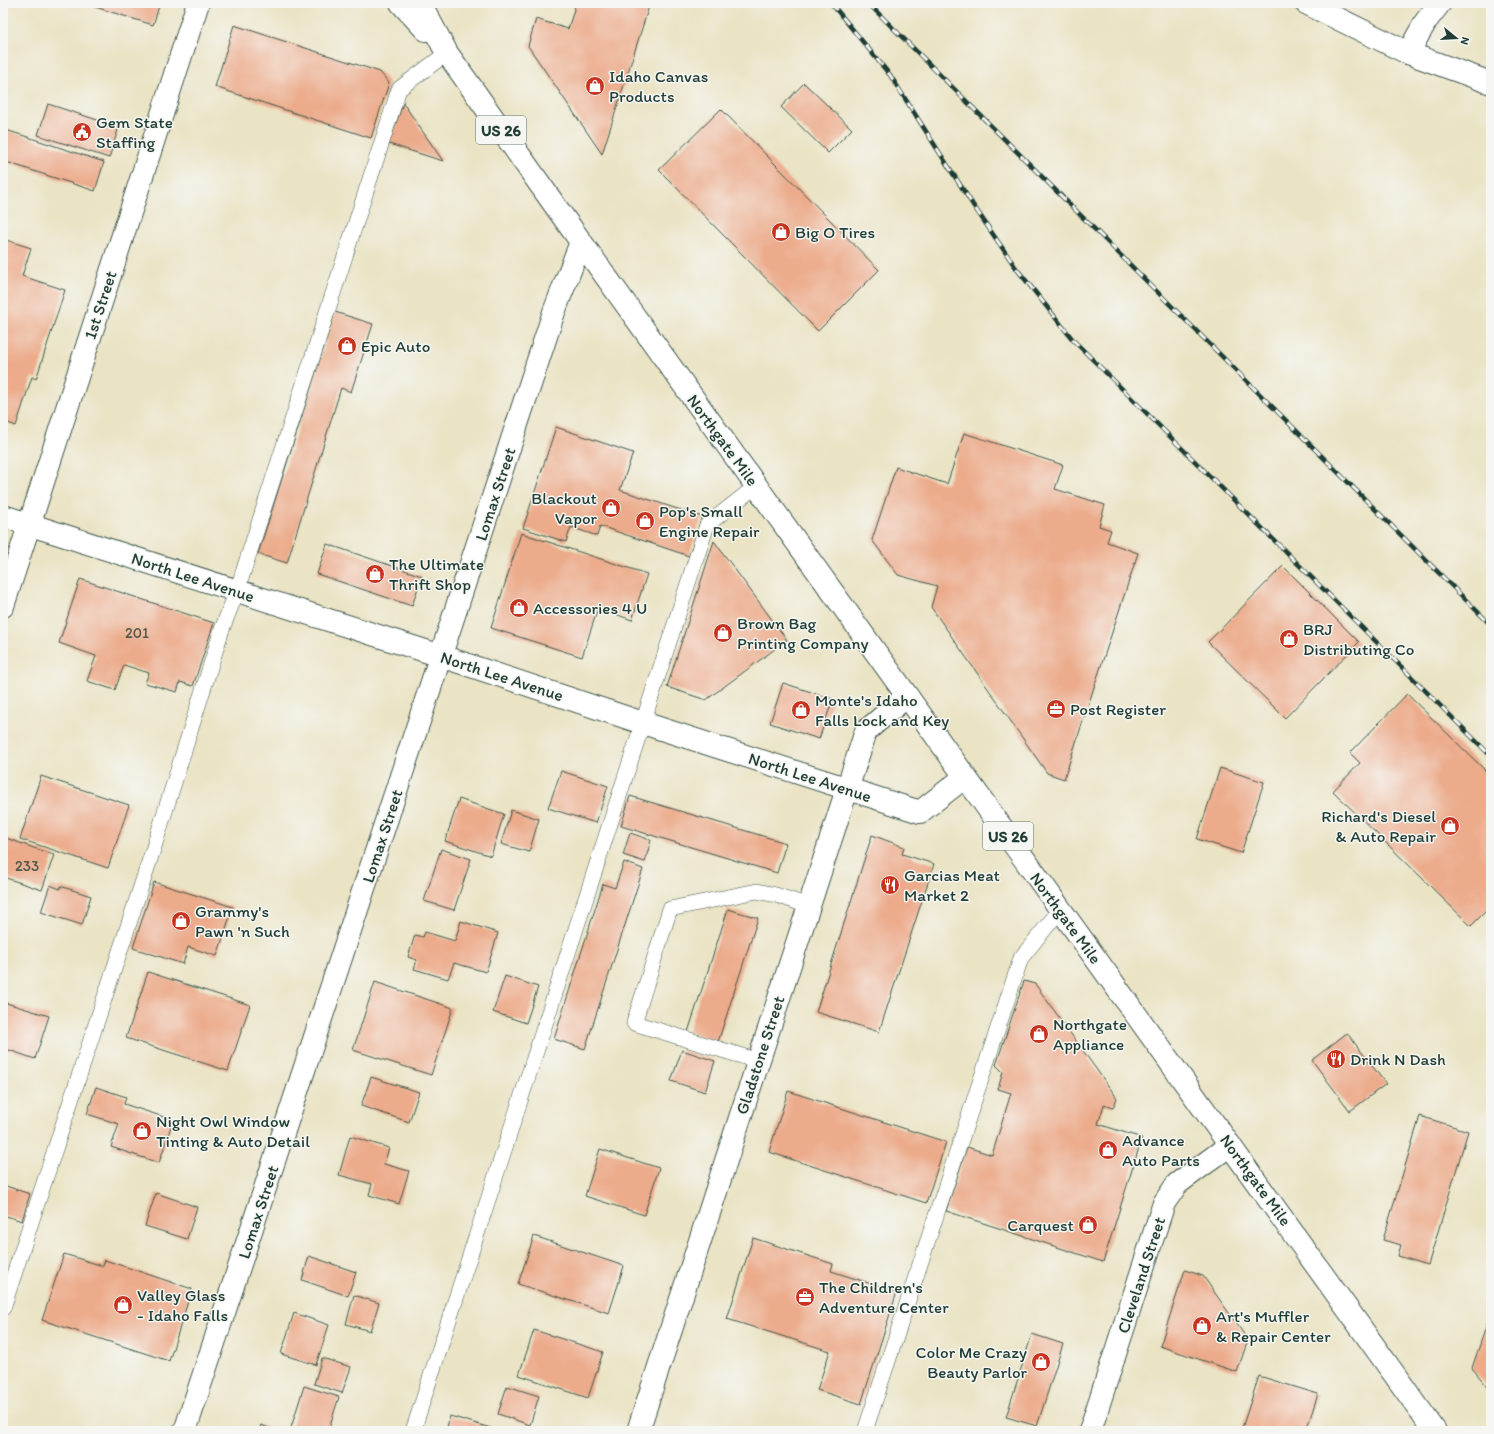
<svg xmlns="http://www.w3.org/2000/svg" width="1494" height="1434" viewBox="0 0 1494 1434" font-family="Itim,sans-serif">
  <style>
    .building { fill: #ecab8b }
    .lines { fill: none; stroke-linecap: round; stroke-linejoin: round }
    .service-casing { stroke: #3d564a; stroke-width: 16 }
    .minor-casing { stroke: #3d564a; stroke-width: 24 }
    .secondary-casing { stroke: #3d564a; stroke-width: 24 }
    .trunk-casing { stroke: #3d564a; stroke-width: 24 }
    .service { stroke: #fff; stroke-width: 15 }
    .minor { stroke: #fff; stroke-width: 22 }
    .secondary { stroke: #fff; stroke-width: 22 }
    .trunk { stroke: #fff; stroke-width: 22 }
    .rail-casing { stroke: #1f3d34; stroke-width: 4.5 }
    .rail { stroke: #f6f6f2; stroke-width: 3; stroke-dasharray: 9; stroke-linecap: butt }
    .labels { text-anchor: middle; stroke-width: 3; stroke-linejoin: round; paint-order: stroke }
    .number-label { font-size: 15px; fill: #52584a }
    .shield { fill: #f6f6f2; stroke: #60746d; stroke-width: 1 }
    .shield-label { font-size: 16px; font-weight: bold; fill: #1f3d34 }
    .poi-label { font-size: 17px; fill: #1f3d34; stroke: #f6f6f2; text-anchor: start }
    .street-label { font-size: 17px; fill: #1f3d34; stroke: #f6f6f2 }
  </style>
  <rect width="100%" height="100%" fill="#f6f6f2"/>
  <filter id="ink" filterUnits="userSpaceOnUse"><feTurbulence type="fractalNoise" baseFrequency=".025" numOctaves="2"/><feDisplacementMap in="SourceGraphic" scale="8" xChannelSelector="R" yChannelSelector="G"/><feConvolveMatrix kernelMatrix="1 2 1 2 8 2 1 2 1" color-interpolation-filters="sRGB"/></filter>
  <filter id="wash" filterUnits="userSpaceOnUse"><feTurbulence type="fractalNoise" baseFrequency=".012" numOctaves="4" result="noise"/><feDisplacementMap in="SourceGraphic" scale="16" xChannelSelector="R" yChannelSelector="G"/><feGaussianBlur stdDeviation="0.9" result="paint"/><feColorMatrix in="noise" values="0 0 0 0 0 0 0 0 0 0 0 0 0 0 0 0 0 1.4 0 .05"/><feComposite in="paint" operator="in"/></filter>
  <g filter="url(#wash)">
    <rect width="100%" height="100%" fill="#eae3c4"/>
    <g id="blocks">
      <!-- building -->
      <g class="building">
        <path d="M90 3H160L153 25 89 5Z"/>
        <path d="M576 3H650L602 154 528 46 536 19 568 29Z"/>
        <path d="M234 25 380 72 389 83 371 138 215 87Z"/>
        <path d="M804 83 852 129 828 153 781 107Z"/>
        <path d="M403 103 443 161 389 144Z"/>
        <path d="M48 104 119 127 109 158 38 135Z"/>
        <path d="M721 109 879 270 818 331 659 170Z"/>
        <path d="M3 129 104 162 95 191 3 161Z"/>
        <path d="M3 239 31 248 22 276 65 290 36 379 32 377 16 426 3 421Z"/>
        <path d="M335 312 373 324 351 392 341 388 287 563 258 554Z"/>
        <path d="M556 427 633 453 620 490 702 517 689 556 600 526 597 536 571 527 566 542 523 528Z"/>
        <path d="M964 433 1063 465 1055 489 1105 505 1099 526 1111 530 1107 542 1138 553 1064 779 1047 773 931 607 937 586 898 575 872 540 896 467 947 484Z"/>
        <path d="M521 533 647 574 632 620 598 608 582 657 491 628Z"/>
        <path d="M714 541 787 640 706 700 667 687Z"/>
        <path d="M327 544 422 576 412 606 317 574Z"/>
        <path d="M1283 566 1359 642 1285 718 1208 642Z"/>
        <path d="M80 579 214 623 193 686 180 682 177 692 145 683 149 673 124 665 115 690 87 681 96 656 59 643Z"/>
        <path d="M783 683 833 699 819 739 770 723Z"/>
        <path d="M1407 694 1491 776V906L1471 926 1333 791 1360 763 1350 753Z"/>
        <path d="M1220 768 1264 782 1241 853 1197 839Z"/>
        <path d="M561 771 608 786 596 823 548 808Z"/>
        <path d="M41 776 129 805 108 868 20 839Z"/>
        <path d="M630 796 786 843 777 873 621 826Z"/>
        <path d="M459 799 504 814 491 856 445 841Z"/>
        <path d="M511 810 539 819 529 852 501 844Z"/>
        <path d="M630 833 651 840 645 862 623 855Z"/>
        <path d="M872 835 904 847 902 854 934 864 879 1032 816 1012Z"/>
        <path d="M3 837 54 855 42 890 3 877Z"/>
        <path d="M441 849 471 859 454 910 424 901Z"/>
        <path d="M624 862 643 869 585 1049 554 1039 603 884 615 888Z"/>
        <path d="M154 882 233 907 217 956 188 947 183 964 133 948Z"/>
        <path d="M50 885 60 889V886L91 896 82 925 41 912Z"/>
        <path d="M728 909 758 918 718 1042 688 1032Z"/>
        <path d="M461 921 498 933 486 972 454 963 448 979 414 969 417 960 408 957 415 935 423 937 425 932 455 941Z"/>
        <path d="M148 972 250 1005 228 1071 126 1038Z"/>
        <path d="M505 976 538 987 526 1023 493 1012Z"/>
        <path d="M1024 981 1035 984 1117 1098 1113 1108 1104 1105 1098 1124 1142 1138 1103 1262 946 1211 967 1147 992 1155 1011 1093 998 1089 1003 1072 996 1065Z"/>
        <path d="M375 982 453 1008 431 1075 353 1050Z"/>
        <path d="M3 1002 49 1016 35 1059 3 1048Z"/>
        <path d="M1347 1033 1386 1084 1350 1111 1312 1060Z"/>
        <path d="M682 1050 715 1061 705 1092 671 1081Z"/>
        <path d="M371 1077 419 1092 409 1122 361 1106Z"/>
        <path d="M96 1087 126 1097 124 1104 173 1120 159 1163 111 1147 119 1124 87 1114Z"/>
        <path d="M788 1091 946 1142 926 1203 769 1152Z"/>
        <path d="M1420 1116 1468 1131 1428 1265 1398 1256 1401 1245 1383 1240Z"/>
        <path d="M350 1136 389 1148 384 1164 409 1171 399 1204 369 1195 372 1184 339 1175Z"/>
        <path d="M600 1149 659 1168 644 1215 585 1196Z"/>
        <path d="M3 1185 30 1194 22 1221 3 1215Z"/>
        <path d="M156 1193 197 1207 187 1239 145 1226Z"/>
        <path d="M534 1236 624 1266 609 1313 518 1284Z"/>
        <path d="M753 1238 833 1264 831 1271 897 1292 861 1404 817 1390 830 1351 727 1319Z"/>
        <path d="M64 1254 103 1266 105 1260 192 1289 169 1361 42 1320Z"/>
        <path d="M309 1256 356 1272 348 1296 302 1280Z"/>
        <path d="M1185 1270 1203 1276 1248 1340 1237 1372 1160 1346Z"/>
        <path d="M354 1295 379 1303 370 1331 346 1324Z"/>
        <path d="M1491 1312V1391L1472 1368Z"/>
        <path d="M294 1313 329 1325 316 1365 281 1354Z"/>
        <path d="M534 1330 603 1352 588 1398 519 1375Z"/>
        <path d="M1032 1334 1063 1344 1037 1426 1006 1417Z"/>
        <path d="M322 1358 351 1367 342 1393 314 1384Z"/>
        <path d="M1259 1376 1318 1394 1306 1431H1241Z"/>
        <path d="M304 1386 339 1397 328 1431H290Z"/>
        <path d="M507 1386 539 1396 530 1425 498 1414Z"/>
        <path d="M450 1416 501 1431H446Z"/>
        <path d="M261 1425 277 1431H259Z"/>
      </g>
    </g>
  </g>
  <g filter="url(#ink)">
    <use href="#blocks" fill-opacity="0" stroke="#3d564a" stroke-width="1"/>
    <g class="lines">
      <defs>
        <g id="service">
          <path d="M758 1061 634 1023 670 909 757 891 776 895 809 906"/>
          <path d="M3 1308 153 850 222 629 237 591 399 89 447 53"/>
          <path d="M413 1431 707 525 756 486"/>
          <path d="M865 1431 1021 958 1060 910"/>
        </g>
        <g id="minor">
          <path d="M1306 3 1408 53 1491 83"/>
          <path d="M1408 53 1426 21 1440 3"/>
          <path d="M3 516 441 656 643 723 920 812 965 777"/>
          <path d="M638 1431 866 731 907 696"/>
          <path d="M1090 1431 1164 1203 1177 1184 1230 1145"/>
        </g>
        <g id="secondary">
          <path d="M3 606 198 3"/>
          <path d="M185 1431 554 312 581 242"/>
        </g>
        <g id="trunk">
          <path d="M401 3 426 30"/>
          <path d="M420 3 447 53 556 207 1435 1431"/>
        </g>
      </defs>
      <!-- service casing -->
      <use href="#service" class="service-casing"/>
      <!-- minor casing -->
      <use href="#minor" class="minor-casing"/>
      <!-- secondary casing -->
      <use href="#secondary" class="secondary-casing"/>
      <!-- trunk casing -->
      <use href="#trunk" class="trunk-casing"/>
      <!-- service -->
      <use href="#service" class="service"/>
      <!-- minor -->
      <use href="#minor" class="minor"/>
      <!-- secondary -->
      <use href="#secondary" class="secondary"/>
      <!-- trunk -->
      <use href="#trunk" class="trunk"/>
      <defs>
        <g id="rail">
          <path d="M831 3 890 75 973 205 1016 268 1074 341 1491 756"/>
          <path d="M868 3 1491 625"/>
        </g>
      </defs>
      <!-- rail casing -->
      <use href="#rail" class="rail-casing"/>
      <!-- rail -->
      <use href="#rail" class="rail"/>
    </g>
  </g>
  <!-- icons -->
  <defs>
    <symbol id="shop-disc" viewBox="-11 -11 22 22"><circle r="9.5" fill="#c8321e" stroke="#f6f6f2"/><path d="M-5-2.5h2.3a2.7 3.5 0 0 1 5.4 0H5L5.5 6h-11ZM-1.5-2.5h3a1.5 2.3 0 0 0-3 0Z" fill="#fff"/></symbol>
    <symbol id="civic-disc" viewBox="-11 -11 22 22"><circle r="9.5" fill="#c8321e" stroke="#f6f6f2"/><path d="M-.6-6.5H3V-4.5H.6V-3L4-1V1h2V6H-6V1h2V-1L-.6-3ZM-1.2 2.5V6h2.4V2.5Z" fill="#fff"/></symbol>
    <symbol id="office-disc" viewBox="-11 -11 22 22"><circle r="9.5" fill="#c8321e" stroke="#f6f6f2"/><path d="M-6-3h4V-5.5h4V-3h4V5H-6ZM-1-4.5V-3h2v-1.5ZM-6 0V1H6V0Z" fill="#fff"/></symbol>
    <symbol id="restaurant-disc" viewBox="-11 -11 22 22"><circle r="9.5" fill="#c8321e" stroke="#f6f6f2"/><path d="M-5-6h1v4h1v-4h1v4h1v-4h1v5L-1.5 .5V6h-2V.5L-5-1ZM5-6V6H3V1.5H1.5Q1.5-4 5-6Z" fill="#fff"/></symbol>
  </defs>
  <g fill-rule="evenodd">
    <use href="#shop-disc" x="584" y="75" width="22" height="22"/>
    <use href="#civic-disc" x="71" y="121" width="22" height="22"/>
    <use href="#shop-disc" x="770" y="221" width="22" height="22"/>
    <use href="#shop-disc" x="336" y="335" width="22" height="22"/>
    <use href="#shop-disc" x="600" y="497" width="22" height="22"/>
    <use href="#shop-disc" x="634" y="510" width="22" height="22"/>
    <use href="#shop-disc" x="364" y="563" width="22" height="22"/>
    <use href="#shop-disc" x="508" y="597" width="22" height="22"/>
    <use href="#shop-disc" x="712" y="622" width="22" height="22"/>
    <use href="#shop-disc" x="1278" y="628" width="22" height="22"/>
    <use href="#office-disc" x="1045" y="698" width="22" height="22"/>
    <use href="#shop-disc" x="790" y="699" width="22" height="22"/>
    <use href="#shop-disc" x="1439" y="815" width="22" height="22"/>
    <use href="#restaurant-disc" x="879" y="874" width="22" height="22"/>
    <use href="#shop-disc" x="170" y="910" width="22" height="22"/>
    <use href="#shop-disc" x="1028" y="1023" width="22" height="22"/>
    <use href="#restaurant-disc" x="1325" y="1048" width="22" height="22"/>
    <use href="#shop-disc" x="131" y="1120" width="22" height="22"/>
    <use href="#shop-disc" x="1097" y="1139" width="22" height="22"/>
    <use href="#shop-disc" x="1077" y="1214" width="22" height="22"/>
    <use href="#office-disc" x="794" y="1286" width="22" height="22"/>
    <use href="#shop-disc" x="112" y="1294" width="22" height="22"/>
    <use href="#shop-disc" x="1191" y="1315" width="22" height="22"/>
    <use href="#shop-disc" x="1030" y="1351" width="22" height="22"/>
  </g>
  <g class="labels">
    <!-- number labels -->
    <g class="number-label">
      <text x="137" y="638">201</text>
      <text x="27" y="871">233</text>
    </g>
    <!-- shield labels -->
    <g class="shield">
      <rect x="476" y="116" width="50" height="28" rx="3"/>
      <rect x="983" y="822" width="50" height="28" rx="3"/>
    </g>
    <g class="shield-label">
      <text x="501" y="136">US 26</text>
      <text x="1008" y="842">US 26</text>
    </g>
    <!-- poi labels -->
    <g class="poi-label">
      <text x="609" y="82">Idaho Canvas<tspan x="609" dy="20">Products</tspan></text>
      <text x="96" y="128">Gem State<tspan x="96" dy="20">Staffing</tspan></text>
      <text x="795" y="238">Big O Tires</text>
      <text x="361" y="352">Epic Auto</text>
      <text x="597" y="504" text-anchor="end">Blackout<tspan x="597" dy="20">Vapor</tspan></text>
      <text x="659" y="517">Pop's Small<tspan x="659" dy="20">Engine Repair</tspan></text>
      <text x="389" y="570">The Ultimate<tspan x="389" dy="20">Thrift Shop</tspan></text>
      <text x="533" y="614">Accessories 4 U</text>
      <text x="737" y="629">Brown Bag<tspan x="737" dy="20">Printing Company</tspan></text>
      <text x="1303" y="635">BRJ<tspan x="1303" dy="20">Distributing Co</tspan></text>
      <text x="815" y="706">Monte's Idaho<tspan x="815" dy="20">Falls Lock and Key</tspan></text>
      <text x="1070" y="715">Post Register</text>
      <text x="1436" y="822" text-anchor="end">Richard's Diesel<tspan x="1436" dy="20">&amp; Auto Repair</tspan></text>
      <text x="904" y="881">Garcias Meat<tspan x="904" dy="20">Market 2</tspan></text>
      <text x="195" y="917">Grammy's<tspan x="195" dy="20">Pawn 'n Such</tspan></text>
      <text x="1053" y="1030">Northgate<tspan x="1053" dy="20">Appliance</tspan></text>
      <text x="1350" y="1065">Drink N Dash</text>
      <text x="156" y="1127">Night Owl Window<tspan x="156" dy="20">Tinting &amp; Auto Detail</tspan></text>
      <text x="1122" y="1146">Advance<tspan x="1122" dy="20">Auto Parts</tspan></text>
      <text x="1074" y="1231" text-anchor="end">Carquest</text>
      <text x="819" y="1293">The Children's<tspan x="819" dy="20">Adventure Center</tspan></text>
      <text x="137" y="1301">Valley Glass<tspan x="137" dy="20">- Idaho Falls</tspan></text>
      <text x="1216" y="1322">Art's Muffler<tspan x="1216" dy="20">&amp; Repair Center</tspan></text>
      <text x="1027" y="1358" text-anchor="end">Color Me Crazy<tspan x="1027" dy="20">Beauty Parlor</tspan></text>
    </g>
    <!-- street labels -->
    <g class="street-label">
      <text transform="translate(100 305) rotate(-72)" y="6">1st Street</text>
      <text transform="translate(723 440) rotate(54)" y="6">Northgate Mile</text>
      <text transform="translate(495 494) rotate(-72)" y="6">Lomax Street</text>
      <text transform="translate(193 577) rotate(18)" y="6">North Lee Avenue</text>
      <text transform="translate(502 676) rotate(18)" y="6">North Lee Avenue</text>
      <text transform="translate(810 777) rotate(18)" y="6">North Lee Avenue</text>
      <text transform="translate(382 836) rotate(-72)" y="6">Lomax Street</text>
      <text transform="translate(1066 918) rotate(54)" y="6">Northgate Mile</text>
      <text transform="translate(760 1055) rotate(-72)" y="6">Gladstone Street</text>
      <text transform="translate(1256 1180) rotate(54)" y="6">Northgate Mile</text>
      <text transform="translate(258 1212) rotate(-72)" y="6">Lomax Street</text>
      <text transform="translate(1141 1275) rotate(-72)" y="6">Cleveland Street</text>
    </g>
  </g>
  <!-- margin -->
  <rect width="1494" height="1434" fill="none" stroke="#f6f6f2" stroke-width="16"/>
  <!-- north arrow -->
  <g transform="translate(1456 38) rotate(108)" stroke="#f6f6f2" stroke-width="3" paint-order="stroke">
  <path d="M0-3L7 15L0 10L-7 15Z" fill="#1f3d34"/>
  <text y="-6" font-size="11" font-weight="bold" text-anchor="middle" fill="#1f3d34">N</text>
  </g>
</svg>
